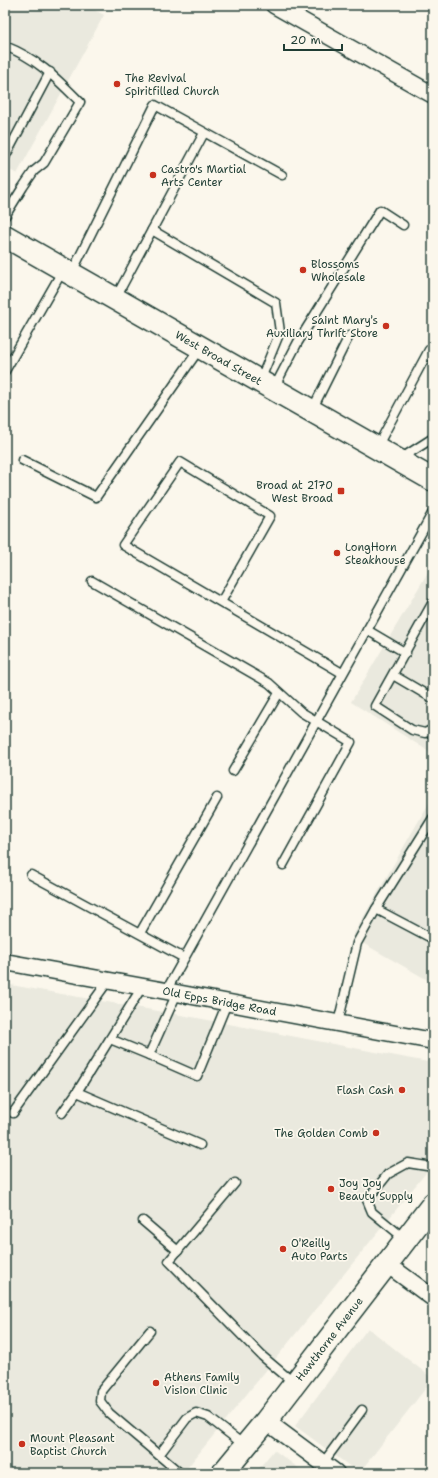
<svg xmlns="http://www.w3.org/2000/svg" width="438" height="1478" viewBox="0 0 438 1478" font-family="'Shantell Sans',sans-serif">
  <style>
    .built { fill: #eae9de }
    .lines { fill: none; stroke-linecap: round; stroke-linejoin: round }
    .lane-casing { stroke: #1f3d34; stroke-width: 11 }
    .street-casing { stroke: #1f3d34; stroke-width: 19 }
    .secondary-casing { stroke: #1f3d34; stroke-width: 25 }
    .primary-casing { stroke: #1f3d34; stroke-width: 25 }
    .lane { stroke: #fbf7ec; stroke-width: 8 }
    .street { stroke: #fbf7ec; stroke-width: 16 }
    .secondary { stroke: #fbf7ec; stroke-width: 22 }
    .primary { stroke: #fbf7ec; stroke-width: 22 }
    .poi-dot { fill: #c8321e; stroke: #fbf7ec; stroke-width: 1.5 }
    .labels { text-anchor: middle; stroke-width: 3.5; stroke-linejoin: round; paint-order: stroke }
    .poi-label { font-size: 11px; fill: #1f3d34; stroke: #fbf7ec; text-anchor: start }
    .street-label { font-size: 11px; fill: #1f3d34; stroke: #fbf7ec }
  </style>
  <rect width="100%" height="100%" fill="#fbf7ec"/>
  <filter id="ink" filterUnits="userSpaceOnUse"><feTurbulence type="fractalNoise" baseFrequency=".025" numOctaves="2"/><feDisplacementMap in="SourceGraphic" scale="8" xChannelSelector="R" yChannelSelector="G"/><feConvolveMatrix kernelMatrix="1 2 1 2 8 2 1 2 1" color-interpolation-filters="sRGB"/></filter>
  <g filter="url(#ink)">
    <!-- built -->
    <g class="built">
      <path d="M5 5H85L104 15 17 174 5 167Z"/>
      <path d="M431 567 433 568V754L351 702Z"/>
      <path d="M433 796V983L352 937Z"/>
      <path d="M5 984 192 1017 433 1063V1164L183 1473H5Z"/>
      <path d="M368 1328 433 1379 359 1473 295 1426Z"/>
      <path d="M274 1450 305 1473H255Z"/>
    </g>
    <g class="lines">
      <defs>
        <g id="lane">
          <path d="M5 46C38 59 56 78 80 102L44 163 34 171 23 187 5 216"/>
          <path d="M5 157 50 72"/>
          <path d="M152 230 276 303 280 332 260 381"/>
          <path d="M71 274 155 105 282 175"/>
          <path d="M115 299 204 133"/>
          <path d="M5 371 63 270"/>
          <path d="M274 388 298 342 380 210 403 225"/>
          <path d="M312 410 349 336"/>
          <path d="M377 447 429 350"/>
          <path d="M400 459 433 438"/>
          <path d="M22 460 96 497 200 348"/>
          <path d="M92 581 269 683 301 712 351 742 283 865"/>
          <path d="M221 602 270 516 180 462 123 545 342 673"/>
          <path d="M433 602 375 706 412 730 425 733 433 729"/>
          <path d="M367 630 406 653"/>
          <path d="M393 675 432 698"/>
          <path d="M233 771 279 693"/>
          <path d="M31 875 184 958"/>
          <path d="M376 909 433 939"/>
          <path d="M140 933 217 798"/>
          <path d="M142 987 77 1092 200 1145"/>
          <path d="M166 991 433 512"/>
          <path d="M177 993 149 1055 197 1076 227 1003"/>
          <path d="M338 1023 357 943 376 909 433 818"/>
          <path d="M110 1039 149 1055"/>
          <path d="M13 1113 108 981"/>
          <path d="M62 1113 77 1092"/>
          <path d="M235 1183 169 1261 262 1356 294 1383"/>
          <path d="M143 1221 178 1251"/>
          <path d="M405 1239 372 1212 367 1200 388 1174 408 1163 433 1167"/>
          <path d="M150 1331 101 1391 100 1401 109 1413 180 1473"/>
          <path d="M159 1455 187 1418 196 1413 208 1417 244 1445"/>
          <path d="M323 1463 362 1410"/>
        </g>
        <g id="street">
          <path d="M274 5 433 95"/>
          <path id="s1" d="M5 962 166 991 433 1041"/>
          <path d="M387 1264 433 1298"/>
          <path d="M266 1421 336 1473"/>
        </g>
        <g id="secondary">
          <path id="s2" d="M223 1473 266 1421 433 1204"/>
        </g>
        <g id="primary">
          <path id="s3" d="M5 236 433 480"/>
        </g>
      </defs>
      <!-- lane casing -->
      <use href="#lane" class="lane-casing"/>
      <!-- street casing -->
      <use href="#street" class="street-casing"/>
      <!-- secondary casing -->
      <use href="#secondary" class="secondary-casing"/>
      <!-- primary casing -->
      <use href="#primary" class="primary-casing"/>
      <!-- lane -->
      <use href="#lane" class="lane"/>
      <!-- street -->
      <use href="#street" class="street"/>
      <!-- secondary -->
      <use href="#secondary" class="secondary"/>
      <!-- primary -->
      <use href="#primary" class="primary"/>
    </g>
  </g>
  <!-- markers -->
  <g class="poi-dot">
    <circle cx="117" cy="84" r="4"/>
    <circle cx="153" cy="175" r="4"/>
    <circle cx="303" cy="270" r="4"/>
    <circle cx="386" cy="326" r="4"/>
    <rect x="337" y="487" width="8" height="8" rx="2"/>
    <circle cx="337" cy="553" r="4"/>
    <circle cx="402" cy="1090" r="4"/>
    <circle cx="376" cy="1133" r="4"/>
    <circle cx="331" cy="1189" r="4"/>
    <circle cx="283" cy="1249" r="4"/>
    <circle cx="156" cy="1383" r="4"/>
    <circle cx="22" cy="1444" r="4"/>
  </g>
  <g class="labels">
    <!-- poi labels -->
    <g class="poi-label">
      <text x="125" y="82">The Revival<tspan x="125" dy="13">Spiritfilled Church</tspan></text>
      <text x="161" y="173">Castro's Martial<tspan x="161" dy="13">Arts Center</tspan></text>
      <text x="311" y="268">Blossoms<tspan x="311" dy="13">Wholesale</tspan></text>
      <text x="378" y="324" text-anchor="end">Saint Mary's<tspan x="378" dy="13">Auxiliary Thrift Store</tspan></text>
      <text x="333" y="489" text-anchor="end">Broad at 2170<tspan x="333" dy="13">West Broad</tspan></text>
      <text x="345" y="551">LongHorn<tspan x="345" dy="13">Steakhouse</tspan></text>
      <text x="394" y="1094" text-anchor="end">Flash Cash</text>
      <text x="368" y="1137" text-anchor="end">The Golden Comb</text>
      <text x="339" y="1187">Joy Joy<tspan x="339" dy="13">Beauty Supply</tspan></text>
      <text x="291" y="1247">O'Reilly<tspan x="291" dy="13">Auto Parts</tspan></text>
      <text x="164" y="1381">Athens Family<tspan x="164" dy="13">Vision Clinic</tspan></text>
      <text x="30" y="1442">Mount Pleasant<tspan x="30" dy="13">Baptist Church</tspan></text>
    </g>
    <!-- street labels -->
    <g class="street-label">
      <text dy="4" stroke="none"><textPath href="#s3" startOffset="246">West Broad Street</textPath></text>
      <text dy="4" stroke="none"><textPath href="#s1" startOffset="218">Old Epps Bridge Road</textPath></text>
      <text dy="4" stroke="none"><textPath href="#s2" startOffset="171">Hawthorne Avenue</textPath></text>
    </g>
  </g>
  <!-- margin -->
  <rect width="438" height="1478" fill="none" stroke="#fbf7ec" stroke-width="20"/>
  <rect x="10" y="10" width="418" height="1458" fill="none" stroke="#1f3d34" stroke-width="1.5" filter="url(#ink)"/>
  <!-- scale -->
  <path d="M284 44v6h58v-6" fill="none" stroke="#1f3d34" stroke-width="2"/>
  <text x="290" y="44" font-size="12" fill="#1f3d34" stroke="#fbf7ec" stroke-width="3" paint-order="stroke">20 m</text>
</svg>
